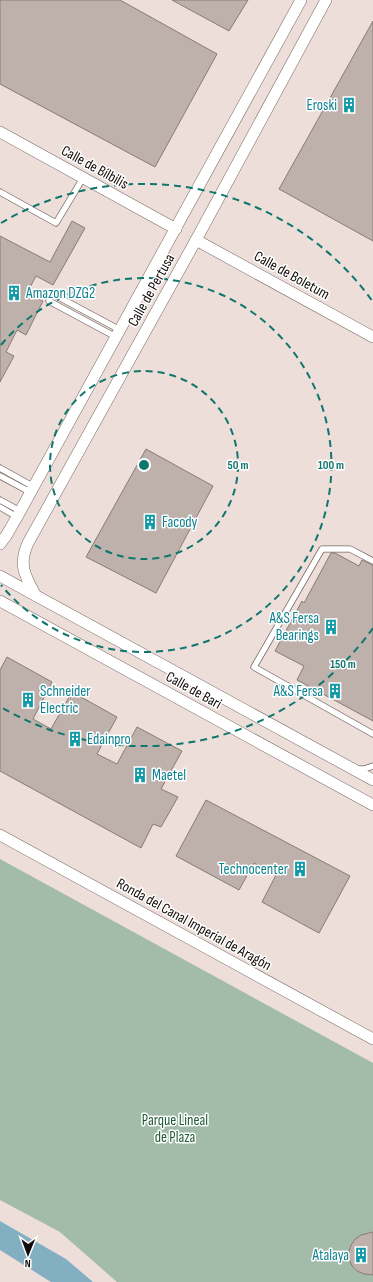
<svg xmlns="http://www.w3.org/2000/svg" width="373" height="1282" viewBox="0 0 373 1282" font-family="'Sofia Sans Condensed',sans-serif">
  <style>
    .green { fill: #a3bba9 }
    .water { fill: #83afc3 }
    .building { fill: #beb0ab; stroke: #887a76 }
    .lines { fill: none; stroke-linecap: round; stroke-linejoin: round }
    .lane-casing { stroke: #766a65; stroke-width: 7 }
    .street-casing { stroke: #766a65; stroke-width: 12 }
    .lane { stroke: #fff; stroke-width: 5.5 }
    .street { stroke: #fff; stroke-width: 11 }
    .ring { fill: none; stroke: #0f766e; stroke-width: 2; stroke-dasharray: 7 5 }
    .labels { text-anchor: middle; stroke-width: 3; stroke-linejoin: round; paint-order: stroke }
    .culture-label { font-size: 15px; fill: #0d838f; stroke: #fff; text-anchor: end }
    .street-label { font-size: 15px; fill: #110c0a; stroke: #fff }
    .park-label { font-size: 15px; fill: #205a36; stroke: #fff }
    .centre { fill: #0f766e; stroke: #fff; stroke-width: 2 }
    .ring-label { font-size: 12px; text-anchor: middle; font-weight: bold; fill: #0f766e; stroke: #fff; stroke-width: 3; stroke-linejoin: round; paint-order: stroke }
  </style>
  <rect width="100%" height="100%" fill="#edded9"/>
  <!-- green -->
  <path class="green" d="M0 859 373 1063V1282H117L60 1232 0 1200Z"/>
  <!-- water -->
  <path class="water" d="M0 1221 66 1259 93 1282H51L0 1250Z"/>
  <!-- building -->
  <g class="building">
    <path d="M0 0H120L217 54 155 167 0 84Z"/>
    <path d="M172 0H248L229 31Z"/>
    <path d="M373 21V241L279 189Z"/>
    <path d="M72 221 85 228 53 285 36 276 27 293 43 301 26 335 17 330 6 352 14 356 0 382V236L50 262Z"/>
    <path d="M146 449 213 486 156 593 86 557Z"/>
    <path d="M331 553H335L359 566 362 560 373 565V721L297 680 304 666 275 651 302 601 304 603Z"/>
    <path d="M7 657 52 682 33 719 51 729 72 692 117 717 97 754 117 764 137 727 182 751 161 789 178 797 161 827 153 824 141 848 0 771V670Z"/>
    <path d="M206 800 350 876 319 933 262 902 276 875 254 863 239 890 176 856Z"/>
    <path d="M373 1232V1275L364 1274 357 1271 352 1266 349 1259V1252L351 1245 355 1239 361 1235Z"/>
  </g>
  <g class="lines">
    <defs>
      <g id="lane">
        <path d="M0 192 56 223 83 178"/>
        <path d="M53 294 120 330"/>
        <path d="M49 301 116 337"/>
        <path d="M0 468 34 487"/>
        <path d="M0 476 30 492"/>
        <path d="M0 500 20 511"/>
        <path d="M0 507 17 517"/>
        <path d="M373 561 350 549H322L254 667 373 734"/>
        <path d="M358 769H364L373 766"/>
      </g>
      <g id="street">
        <path d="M0 132 176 229"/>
        <path d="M196 240 373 337"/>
        <path d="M0 544 6 536 17 517 301 0"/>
        <path d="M0 576 373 780"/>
        <path d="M36 596C25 576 18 565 28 543L196 240 326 0"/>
        <path d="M0 601 373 805"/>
        <path d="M0 835 373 1039"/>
      </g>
    </defs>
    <!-- lane casing -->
    <use href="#lane" class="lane-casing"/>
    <!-- street casing -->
    <use href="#street" class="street-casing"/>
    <!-- lane -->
    <use href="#lane" class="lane"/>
    <!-- street -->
    <use href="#street" class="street"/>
  </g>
  <!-- distance rings -->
  <g class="ring">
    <circle cx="144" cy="465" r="94"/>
    <path d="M1 345A187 187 0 1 1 1 585"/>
    <path d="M373 628A281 281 0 0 1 1 707M1 223A281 281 0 0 1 373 302"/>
  </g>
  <!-- icons -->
  <defs>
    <symbol id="building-bare" viewBox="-9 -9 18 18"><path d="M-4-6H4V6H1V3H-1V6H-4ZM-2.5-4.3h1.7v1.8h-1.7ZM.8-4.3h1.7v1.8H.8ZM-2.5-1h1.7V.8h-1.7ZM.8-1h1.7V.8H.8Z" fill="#0f9aa8" stroke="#fff" stroke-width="2.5" paint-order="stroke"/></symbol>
  </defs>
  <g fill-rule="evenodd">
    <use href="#building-bare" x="338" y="94" width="22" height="22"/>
    <use href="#building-bare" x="3" y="282" width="22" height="22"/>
    <use href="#building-bare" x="139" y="511" width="22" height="22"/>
    <use href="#building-bare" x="320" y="616" width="22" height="22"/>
    <use href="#building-bare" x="324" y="680" width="22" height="22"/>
    <use href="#building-bare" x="17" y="689" width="22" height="22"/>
    <use href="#building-bare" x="64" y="728" width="22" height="22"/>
    <use href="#building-bare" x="129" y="764" width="22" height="22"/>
    <use href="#building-bare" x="289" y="858" width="22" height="22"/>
    <use href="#building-bare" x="350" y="1244" width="22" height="22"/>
  </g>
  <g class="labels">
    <!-- culture labels -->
    <g class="culture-label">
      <text x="337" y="110">Eroski</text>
      <text x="26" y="298" text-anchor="start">Amazon DZG2</text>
      <text x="162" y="527" text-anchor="start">Facody</text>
      <text x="319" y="623">A&amp;S Fersa<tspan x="319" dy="17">Bearings</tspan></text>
      <text x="40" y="696" text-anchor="start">Schneider<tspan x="40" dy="17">Electric</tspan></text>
      <text x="323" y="696">A&amp;S Fersa</text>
      <text x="87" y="744" text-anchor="start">Edainpro</text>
      <text x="152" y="780" text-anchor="start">Maetel</text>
      <text x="288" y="874">Technocenter</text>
      <text x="349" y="1260">Atalaya</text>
    </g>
    <!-- street labels -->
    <g class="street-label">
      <text transform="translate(95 167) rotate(29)" y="5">Calle de Bílbilis</text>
      <text transform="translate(292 275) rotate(29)" y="5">Calle de Boletum</text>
      <text transform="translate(151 290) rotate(-61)" y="5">Calle de Pertusa</text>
      <text transform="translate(194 690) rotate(29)" y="5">Calle de Bari</text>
      <text transform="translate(194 924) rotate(29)" y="5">Ronda del Canal Imperial de Aragón</text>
    </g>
    <!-- park labels -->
    <g class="park-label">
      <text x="175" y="1125">Parque Lineal<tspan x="175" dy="17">de Plaza</tspan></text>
    </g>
  </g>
  <circle cx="144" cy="465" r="6" class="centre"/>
  <g class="ring-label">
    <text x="238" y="469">50 m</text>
    <text x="331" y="469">100 m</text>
    <text x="343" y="668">150 m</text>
  </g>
  <!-- north arrow -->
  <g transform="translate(28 1254) rotate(181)" stroke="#ffffff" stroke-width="3" paint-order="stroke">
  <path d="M0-3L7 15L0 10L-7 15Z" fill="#110c0a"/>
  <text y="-6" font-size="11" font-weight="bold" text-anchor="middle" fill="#110c0a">N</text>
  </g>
</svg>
